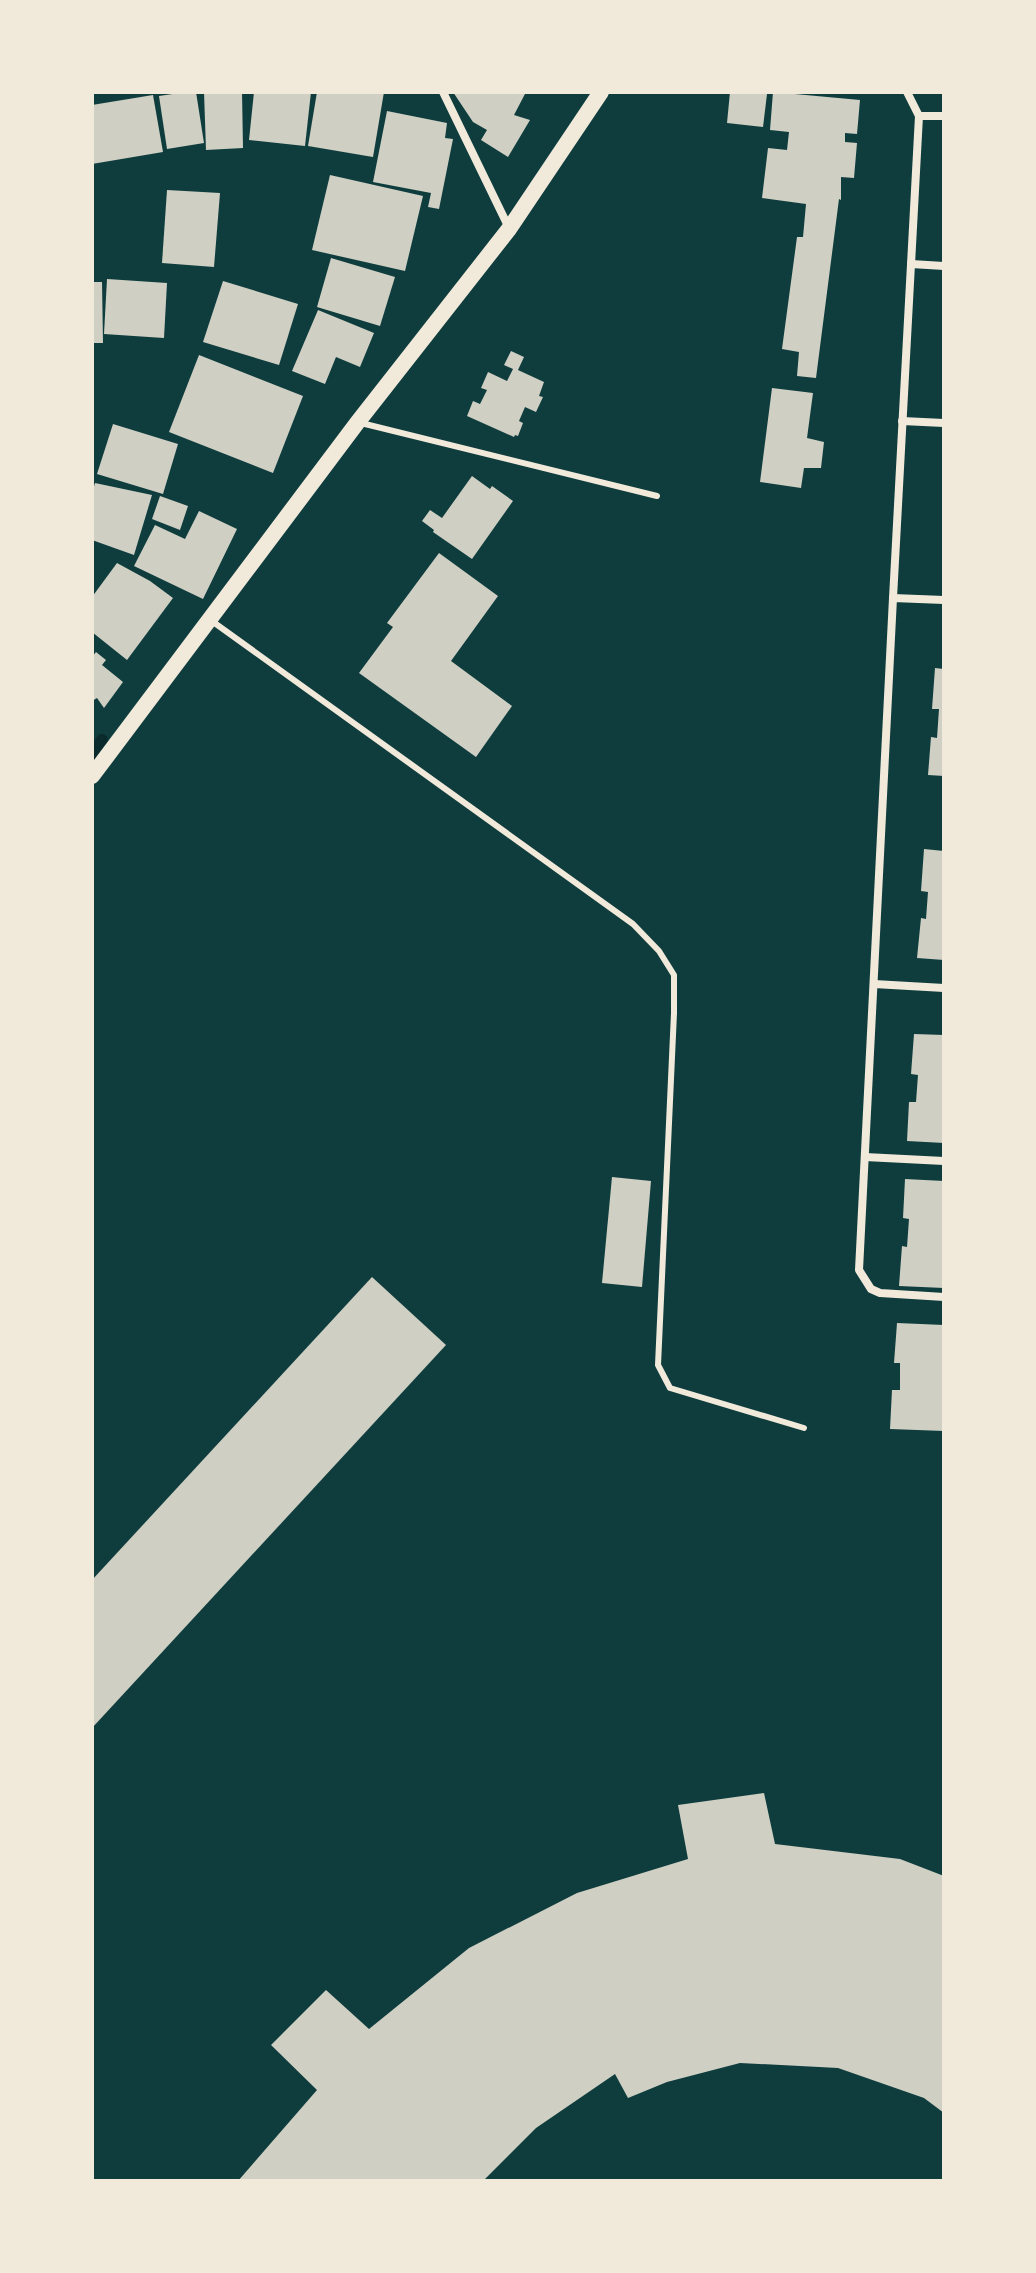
<svg xmlns="http://www.w3.org/2000/svg" width="1036" height="2273" viewBox="0 0 1036 2273" font-family="Karla,sans-serif">
  <style>
    .lines { fill: none; stroke-linecap: round; stroke-linejoin: round }
    .stream { stroke: #0a2a2b; stroke-width: 12 }
    .building { fill: #cfcfc3 }
    .service { stroke: #f1e9da; stroke-width: 6 }
    .minor { stroke: #f1e9da; stroke-width: 8 }
    .secondary { stroke: #f1e9da; stroke-width: 16 }
  </style>
  <rect width="100%" height="100%" fill="#0f3d3e"/>
  <g class="lines">
    <!-- stream -->
    <path class="stream" d="M92 755 102 740"/>
  </g>
  <!-- building -->
  <g class="building">
    <path d="M186 92H196L204 143 167 149 159 96Z"/>
    <path d="M204 92H242L243 148 206 150Z"/>
    <path d="M254 92H311L305 146 249 140Z"/>
    <path d="M317 92H384L373 157 308 146Z"/>
    <path d="M453 92H526L514 115 530 120 508 157 481 140 487 130 473 122Z"/>
    <path d="M730 92 767 94 763 127 727 123Z"/>
    <path d="M773 92 860 100 857 134 845 133V142L857 143 854 178 841 177V200L839 199 816 378 797 376 799 352 782 349 797 237H803L806 204 762 198 768 148 787 150 789 132 770 130Z"/>
    <path d="M153 95 163 152 92 164V105Z"/>
    <path d="M387 111 447 123 445 138 453 139 439 209 428 207 431 193 373 182Z"/>
    <path d="M330 175 423 196 405 271 312 250Z"/>
    <path d="M167 190 220 193 214 267 162 263Z"/>
    <path d="M331 258 395 277 380 326 317 307Z"/>
    <path d="M107 279 167 283 164 338 104 334Z"/>
    <path d="M223 281 298 304 279 365 203 342Z"/>
    <path d="M92 282H102L103 343H92Z"/>
    <path d="M318 310 374 333 360 367 336 357 325 384 292 371Z"/>
    <path d="M511 351 524 357 518 370 544 382 539 396 543 397 536 412 525 407 519 421 523 423 518 436 515 435 514 437 467 416 473 401 480 404 487 390 481 388 488 372 507 381 513 369 504 365Z"/>
    <path d="M199 355 303 396 273 473 169 432Z"/>
    <path d="M772 388 813 393 807 438 824 442 821 468H804L801 488 760 482Z"/>
    <path d="M113 424 178 444 163 494 97 474Z"/>
    <path d="M472 476 490 489 492 486 513 501 472 559 433 532 434 530 422 521 430 510 442 518Z"/>
    <path d="M95 483 152 495 134 555 92 540V493Z"/>
    <path d="M160 496 188 506 180 530 152 519Z"/>
    <path d="M199 511 237 529 203 599 134 566 155 525 185 539Z"/>
    <path d="M439 553 498 596 451 661 512 706 476 757 359 673 393 627 387 623Z"/>
    <path d="M117 563 150 581 173 598 127 660 92 632V597Z"/>
    <path d="M96 652 106 660 102 665 123 682 104 708 97 698 92 701V657Z"/>
    <path d="M935 668 944 669V776L928 775 931 737 937 738 939 709H932Z"/>
    <path d="M924 849 944 851V960L917 958 921 918 926 919 928 892 921 891Z"/>
    <path d="M914 1034 944 1035V1143L907 1141 909 1102H916L918 1075 911 1074Z"/>
    <path d="M612 1177 651 1181 642 1287 602 1283Z"/>
    <path d="M905 1179 944 1181V1288L899 1286 902 1246 907 1247 909 1219 903 1218Z"/>
    <path d="M372 1277 446 1345 92 1728V1580Z"/>
    <path d="M897 1323 944 1325V1431L890 1429 892 1390H900V1363H894Z"/>
    <path d="M764 1793 775 1844 900 1859 944 1876V2113L924 2098 838 2068 740 2063 667 2082 628 2098 615 2074 536 2128 483 2181H238L317 2090 271 2045 326 1990 369 2029 469 1948 577 1893 688 1859 678 1805Z"/>
  </g>
  <g class="lines">
    <!-- service -->
    <g class="service">
      <path d="M361 423 657 496"/>
      <path d="M209 619 633 924 659 951 674 975V1013L658 1365 670 1388 804 1428"/>
    </g>
    <!-- minor -->
    <g class="minor">
      <path d="M443 92 509 228"/>
      <path d="M919 116H944"/>
      <path d="M911 264 944 266"/>
      <path d="M902 421 944 423"/>
      <path d="M893 598 919 116 907 92"/>
      <path d="M944 600 893 598 859 1270 871 1289 880 1293 944 1297"/>
      <path d="M874 984 944 988"/>
      <path d="M865 1157 944 1161"/>
    </g>
    <!-- secondary -->
    <path class="secondary" d="M92 776 357 423 509 229 601 92"/>
  </g>
  <!-- border -->
  <rect width="1036" height="2273" fill="none" stroke="#f1e9da" stroke-width="188"/>
</svg>
